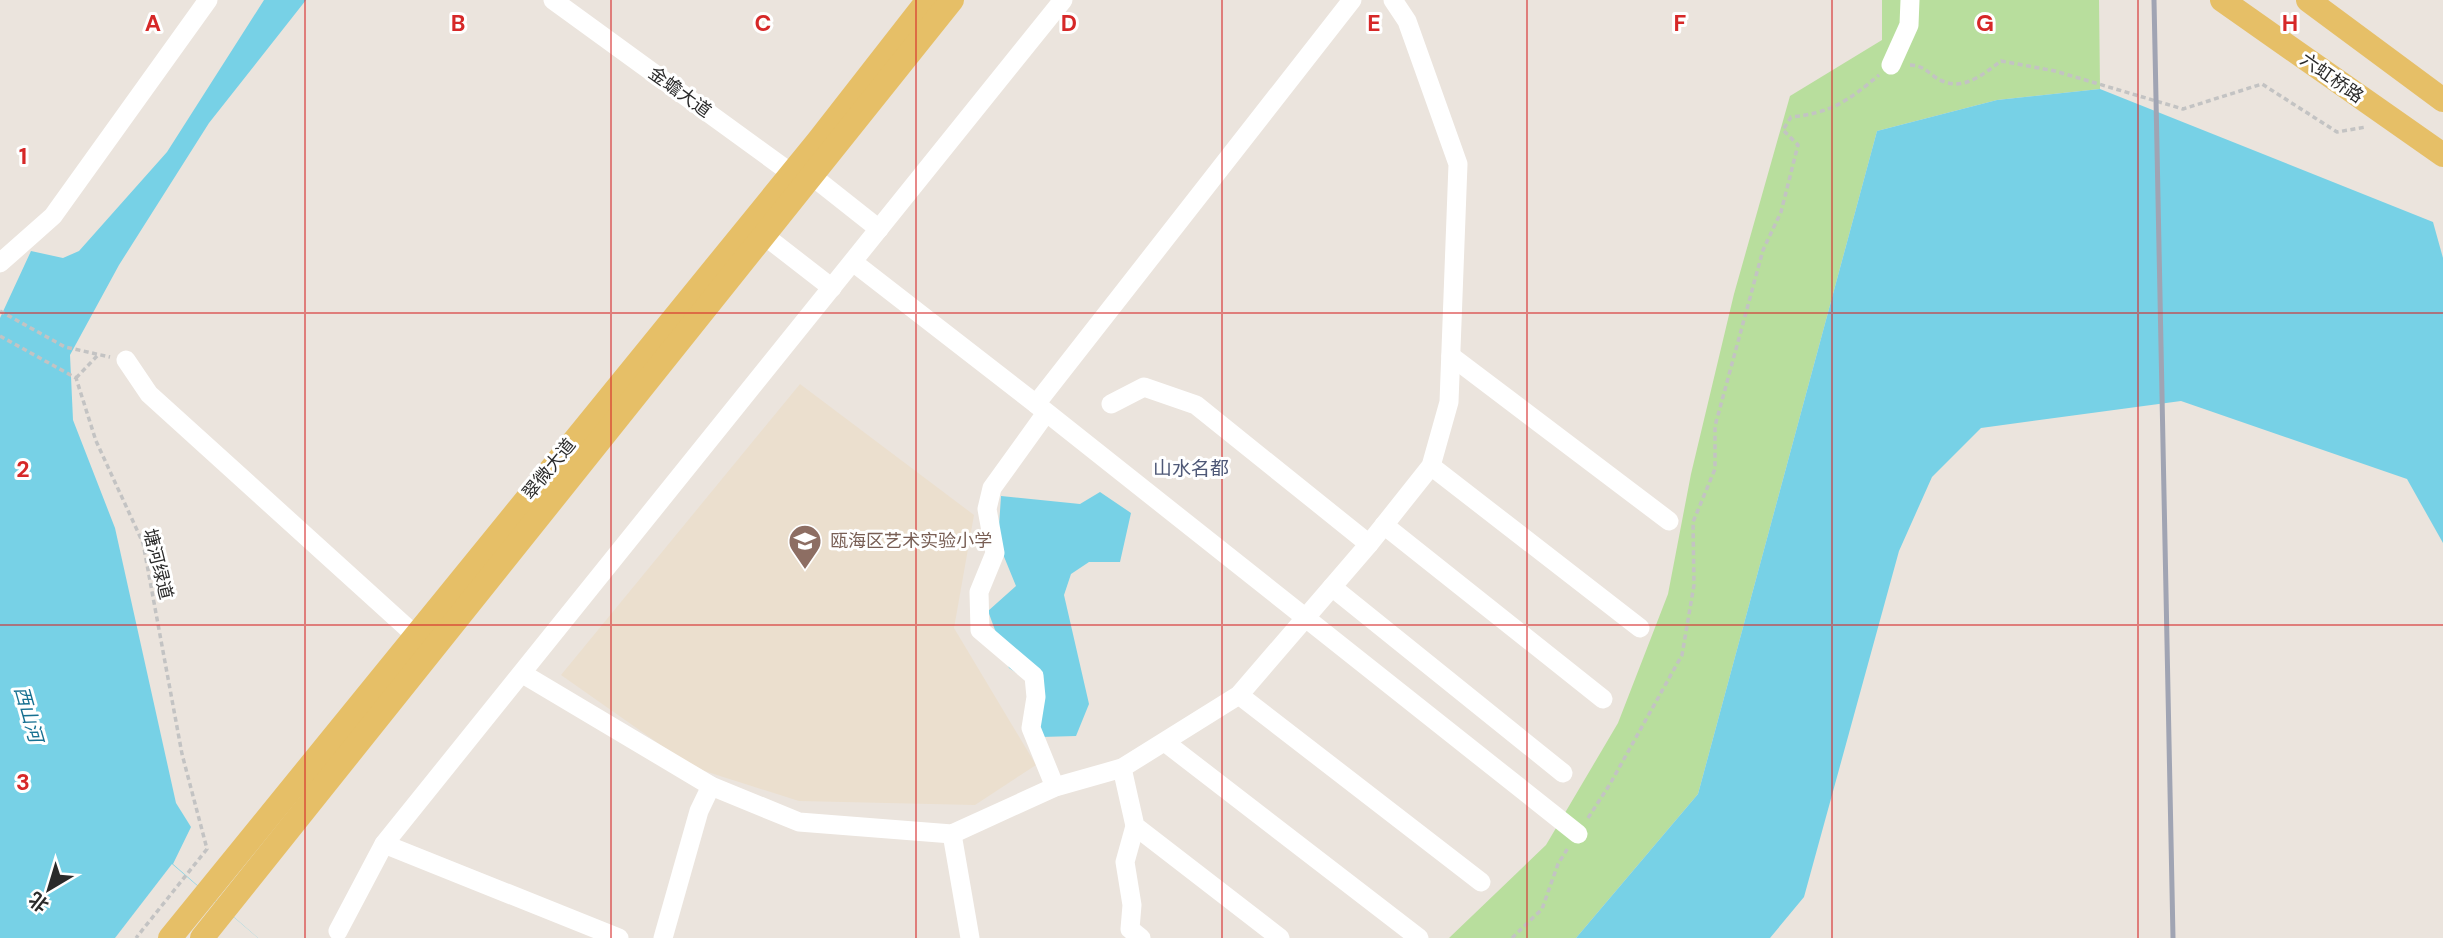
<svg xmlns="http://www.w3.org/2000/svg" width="2443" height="938" viewBox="0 0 2443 938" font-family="'DM Sans','Noto Sans SC',sans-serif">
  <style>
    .education { fill: #ebdfce }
    .green { fill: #b8de9d }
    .water { fill: #77d1e6 }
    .pier { fill: #ebe4dd }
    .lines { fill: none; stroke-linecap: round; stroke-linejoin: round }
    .path { stroke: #c3c3c3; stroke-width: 3.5; stroke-dasharray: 5 3.5; stroke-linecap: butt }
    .minor { stroke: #fff; stroke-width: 19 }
    .major { stroke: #e6bf67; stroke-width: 24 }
    .rail { stroke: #a0a4b3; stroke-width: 5 }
    .grid { fill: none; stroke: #d62828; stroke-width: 2; stroke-opacity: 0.55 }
    .labels { text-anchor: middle; stroke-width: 6; stroke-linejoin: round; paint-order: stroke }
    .street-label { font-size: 18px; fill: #2a2a2a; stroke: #fff }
    .education-label { font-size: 18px; fill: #785e54; stroke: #fff; text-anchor: start }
    .neighbourhood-label { font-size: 19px; fill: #4e5877; stroke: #fff }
    .water-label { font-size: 19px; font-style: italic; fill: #177091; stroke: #fff }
    .grid-label { font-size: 23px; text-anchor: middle; font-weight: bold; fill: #d62828; stroke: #fff; stroke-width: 6; stroke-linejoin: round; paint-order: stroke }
  </style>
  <rect width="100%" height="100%" fill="#ebe4dd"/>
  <!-- education -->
  <path class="education" d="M800 384 974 515 954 628 1036 765 975 805 799 801 692 767 561 675Z"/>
  <!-- green -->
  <path class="green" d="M1882 0H2099L2100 89 1997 100 1877 131 1698 794 1576 938H1449L1546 845 1618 723 1668 594 1691 474 1734 294 1790 96 1882 40Z"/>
  <!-- water -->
  <g class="water">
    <path d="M264 0H306L209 123 119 265 70 355 73 420 115 528 176 803 191 827 173 864 258 938H0V318L31 251 63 258 79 251 167 152Z"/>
    <path d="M2100 89 2433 222 2443 258V543L2407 479 2181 401 1981 428 1932 477 1899 551 1804 897 1770 938H1576L1698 794 1877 131 1997 100Z"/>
    <path d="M1100 492 1131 513 1120 562H1089L1071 574 1064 595 1089 704 1076 736 1041 737 1032 683 1009 668 988 611 1016 586 998 542 1001 496 1080 504Z"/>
  </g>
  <!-- pier -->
  <path class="pier" d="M172 864 258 938H115Z"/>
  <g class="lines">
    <!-- path -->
    <g class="path">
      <path d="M1910 65C1921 65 1927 71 1935 77 1960 94 1981 76 2001 61L2055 71 2183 109 2262 84 2337 132 2366 127"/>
      <path d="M0 311 65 347 110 357"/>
      <path d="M0 336 76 378 96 441 143 543 182 754 207 849 136 938"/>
      <path d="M76 378 98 355"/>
      <path d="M1588 818 1610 784 1682 655 1694 585 1693 522 1715 469V426L1763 250 1781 212 1798 145 1783 130 1791 117C1831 113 1848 101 1879 75"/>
      <path d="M1512 938 1542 909 1558 864 1568 848"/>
    </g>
    <!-- minor -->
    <g class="minor">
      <path d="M553 0 802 181"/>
      <path d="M1891 65 1909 25 1910 0"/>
      <path d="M812 176 879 229"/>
      <path d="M765 236 832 288"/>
      <path d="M853 262 1036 404 1352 0"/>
      <path d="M0 263 53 216 208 0"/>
      <path d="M1451 356 1669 521"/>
      <path d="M126 360 149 394 415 635"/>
      <path d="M1036 404 1578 834"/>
      <path d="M1111 404 1144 387 1196 405 1369 544"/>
      <path d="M1046 413 992 488 987 509 995 553 979 592 980 630 1034 676 1036 697 1031 728 1055 787"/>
      <path d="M1431 466 1640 628"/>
      <path d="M1384 525 1603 699"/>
      <path d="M1332 587 1563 773"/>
      <path d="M523 674 711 786 799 822 952 834 1055 787 1122 768 1239 695 1369 544 1431 466 1449 402 1458 164 1407 21 1393 0"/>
      <path d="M1239 695 1481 882"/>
      <path d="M1166 743 1419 938"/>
      <path d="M1122 768 1135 826 1280 938"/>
      <path d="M1135 826 1125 862 1132 905 1130 929 1141 938"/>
      <path d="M952 834 970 938"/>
      <path d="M384 844 619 938"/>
      <path d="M338 931 384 844 1063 0"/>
      <path d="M663 938 699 811 711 786"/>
    </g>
    <!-- major -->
    <g class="major">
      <path d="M2222 0 2443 155"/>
      <path d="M2308 0 2443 100"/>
      <path d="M170 938 818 141 928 0"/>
      <path d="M202 938 952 0"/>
    </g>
    <!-- rail -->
    <path class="rail" d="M2154 0 2173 938"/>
  </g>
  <!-- grid -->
  <path class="grid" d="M305 0V938M611 0V938M916 0V938M1222 0V938M1527 0V938M1832 0V938M2138 0V938M0 313H2443M0 625H2443"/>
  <!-- icons -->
  <defs>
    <symbol id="school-pin" viewBox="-11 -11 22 30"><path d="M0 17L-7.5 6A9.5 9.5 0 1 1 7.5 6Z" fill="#8d6e63" stroke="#fff"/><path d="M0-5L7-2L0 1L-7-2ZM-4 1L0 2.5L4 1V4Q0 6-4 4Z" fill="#fff"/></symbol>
  </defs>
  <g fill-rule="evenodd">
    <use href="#school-pin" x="786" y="522" width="38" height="52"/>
  </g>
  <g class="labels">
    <!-- street labels -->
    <g class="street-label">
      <text transform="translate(2332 78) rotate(35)" y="6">六虹桥路</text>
      <text transform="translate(680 92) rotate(36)" y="6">金蟾大道</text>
      <text transform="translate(549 469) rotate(-51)" y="6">翠微大道</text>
      <text transform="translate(158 564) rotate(76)" y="6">塘河绿道</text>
    </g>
    <!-- education labels -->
    <g class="education-label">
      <text x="830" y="547">瓯海区艺术实验小学</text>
    </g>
    <!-- neighbourhood labels -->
    <g class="neighbourhood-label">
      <text x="1191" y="475">山水名都</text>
    </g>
    <!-- water labels -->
    <g class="water-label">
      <text transform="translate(29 714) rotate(74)" y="7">西山河</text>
    </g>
  </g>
  <g class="grid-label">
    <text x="153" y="31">A</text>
    <text x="458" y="31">B</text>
    <text x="763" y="31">C</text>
    <text x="1069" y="31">D</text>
    <text x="1374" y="31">E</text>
    <text x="1680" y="31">F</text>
    <text x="1985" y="31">G</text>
    <text x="2290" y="31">H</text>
    <text x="23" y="164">1</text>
    <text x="23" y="477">2</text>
    <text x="23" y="790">3</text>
  </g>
  <!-- north arrow -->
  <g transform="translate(49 889) rotate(218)" stroke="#ffffff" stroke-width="5" paint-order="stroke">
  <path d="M0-5L12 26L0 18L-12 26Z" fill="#2a2a2a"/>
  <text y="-10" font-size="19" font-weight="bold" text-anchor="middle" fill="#2a2a2a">北</text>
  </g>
</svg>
